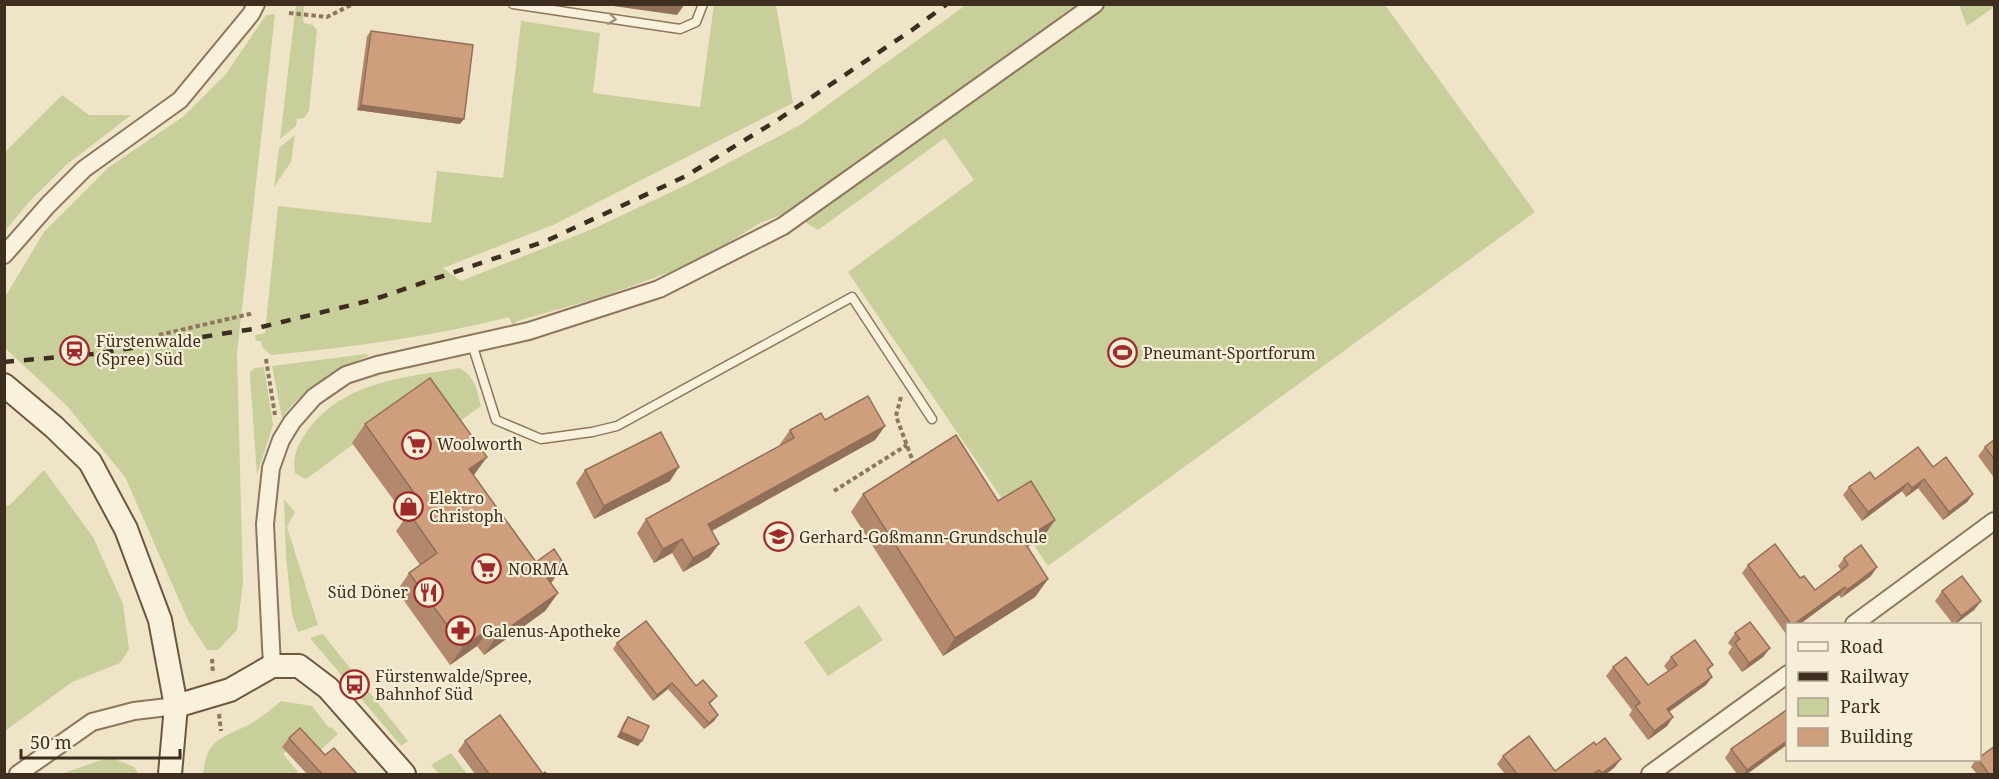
<svg xmlns="http://www.w3.org/2000/svg" width="1999" height="779" viewBox="0 0 1999 779" font-family="'Noto Serif',serif">
  <style>
    .green { fill: #c9cf9b }
    .lines { fill: none; stroke-linecap: round; stroke-linejoin: round }
    .lane-casing { stroke: #8d765c; stroke-width: 11 }
    .street-casing { stroke: #8d765c; stroke-width: 20 }
    .secondary-casing { stroke: #6f573f; stroke-width: 26 }
    .path { stroke: #8d765c; stroke-width: 4; stroke-dasharray: 4.5 3; stroke-linecap: butt }
    .lane { stroke: #faf1dc; stroke-width: 8 }
    .street { stroke: #faf1dc; stroke-width: 16 }
    .secondary { stroke: #faf1dc; stroke-width: 22 }
    .rail { stroke: #3d2e20; stroke-width: 4.5; stroke-dasharray: 10 10; stroke-linecap: butt }
    .wall { fill: #b2896c }
    .shaded-wall { fill: #916f58 }
    .building { fill: #cf9f7d; stroke: #916f58; stroke-width: 1.5 }
    .oneway { stroke: #9c907e }
    .labels { text-anchor: middle; stroke-width: 4.5; stroke-linejoin: round; paint-order: stroke }
    .poi-label { font-size: 16px; fill: #3d2e20; stroke: #f7eed8; text-anchor: start }
  </style>
  <rect width="100%" height="100%" fill="#f0e4c8"/>
  <!-- green -->
  <g class="green">
    <path d="M296 4 304 5 303 20 304 23 313 25 317 30 309 111 304 118 297 119 296 126 280 139Z"/>
    <path d="M714 5H776L793 103 553 225 443 268 461 281 595 228 690 183 800 125 966 5H1385L1535 212 1048 566 848 272 974 180 945 138 818 230 789 212 760 223 726 244 670 272 602 297 517 321 513 326 509 317C431 337 352 347 271 355L262 347 261 341H256L255 335 265 333 278 206 431 223 437 171 503 178 521 21 600 33 593 93 700 107Z"/>
    <path d="M1959 5H1994V7L1967 26Z"/>
    <path d="M275 14 237 353 243 583 237 630 218 650H207L188 620 125 477 67 406 5 348V297L44 232 109 167 184 116 226 74 266 15Z"/>
    <path d="M62 95 89 115H131L65 166 28 203 5 231V152Z"/>
    <path d="M295 135 291 162 274 187 279 148Z"/>
    <path d="M366 354 368 356C333 370 305 387 282 418L272 366Z"/>
    <path d="M264 367 273 425 257 475 250 378V372L255 368Z"/>
    <path d="M459 368C475 376 477 390 481 406L449 429 422 394 306 479 295 473C292 456 298 444 308 430 345 381 403 378 459 368Z"/>
    <path d="M44 470 93 537 123 604 129 649 120 663 72 682 5 731V506L10 505Z"/>
    <path d="M284 499 295 512 287 527 318 625 298 632 292 615 286 556Z"/>
    <path d="M859 605 883 640 828 676 804 642Z"/>
    <path d="M323 634 408 741 401 746 310 638Z"/>
    <path d="M281 701 312 706 329 728 331 727 338 734 314 756 299 741 283 754 298 772 296 774H203C207 740 218 740 246 726 259 720 270 710 281 701Z"/>
    <path d="M451 753 467 774H439L431 765Z"/>
    <path d="M110 757 134 767 139 774H61Z"/>
  </g>
  <g class="lines">
    <defs>
      <g id="lane">
        <path d="M513 4 680 29 696 22 703 4"/>
        <path d="M472 344 496 420 541 439 592 432 617 426 852 297 932 419"/>
      </g>
      <g id="street">
        <path d="M4 255 48 205 84 169 180 100 251 14 256 4"/>
        <path d="M1854 624 1994 521"/>
        <path d="M272 666 265 524 271 468 281 440 292 422 314 397 346 375 377 365 529 331 659 289 783 226 1095 4"/>
        <path d="M18 774 92 722 134 711 176 706"/>
        <path d="M1650 774 1788 674"/>
      </g>
      <g id="secondary">
        <path d="M4 385 54 427 90 462 126 529 160 620 176 706 170 774"/>
        <path d="M176 706 230 690 272 666H299L328 688 404 774"/>
      </g>
    </defs>
    <!-- lane casing -->
    <use href="#lane" class="lane-casing"/>
    <!-- street casing -->
    <use href="#street" class="street-casing"/>
    <!-- secondary casing -->
    <use href="#secondary" class="secondary-casing"/>
    <!-- path -->
    <g class="path">
      <path d="M289 13 327 17 353 4"/>
      <path d="M159 335 254 313"/>
      <path d="M266 359 275 415"/>
      <path d="M901 397 896 416 915 467"/>
      <path d="M834 491 907 445"/>
      <path d="M212 659 213 674"/>
      <path d="M219 714 221 731"/>
    </g>
    <!-- lane -->
    <use href="#lane" class="lane"/>
    <!-- street -->
    <use href="#street" class="street"/>
    <!-- secondary -->
    <use href="#secondary" class="secondary"/>
    <!-- rail -->
    <path class="rail" d="M4 362 93 354 253 329 372 300 546 241 686 176 776 121 912 30 947 4"/>
  </g>
  <!-- wall -->
  <g class="wall">
    <path d="M371 31 460 124 357 110 367 36Z"/>
    <path d="M825 420 885 426 875 440 712 531 719 544 709 557 683 572 672 553 654 563 637 533 646 519 781 445 780 444 790 430Z"/>
    <path d="M365 424 487 457 473 475 536 562 552 582 551 583 558 593 545 611 484 655 477 646 450 665 397 591 409 573 420 565 396 531 406 517 352 443Z"/>
    <path d="M1995 439V479L1978 456 1985 447Z"/>
    <path d="M1933 467 1973 494 1967 502 1943 520 1918 488 1906 497 1902 491 1862 521 1843 495 1849 487 1875 479Z"/>
    <path d="M585 470 670 481 594 519 576 483Z"/>
    <path d="M863 494 998 501 1055 520 1043 537 1027 547 1048 579 1035 597 943 656 851 512Z"/>
    <path d="M1844 558 1871 576 1841 598 1839 595 1800 624H1788V633L1786 634 1742 573 1748 565 1800 578 1815 590 1841 570 1838 566Z"/>
    <path d="M1942 591 1981 601 1974 610 1956 624H1953L1935 601Z"/>
    <path d="M1735 633 1770 648 1763 657 1742 672 1728 653 1732 647 1728 643Z"/>
    <path d="M617 643 696 686 717 696 710 704 718 715 714 721 704 729 668 689 653 701 613 649Z"/>
    <path d="M1671 657 1713 665 1708 671 1712 677 1706 685 1669 712 1673 717 1667 726 1648 740 1629 715 1632 710 1606 676 1613 667 1648 685 1668 671 1664 666Z"/>
    <path d="M1788 709V744L1747 774H1737L1725 758 1731 749Z"/>
    <path d="M628 717 638 746 617 737 624 722Z"/>
    <path d="M289 738 325 755 357 774H307L282 747Z"/>
    <path d="M465 741 543 774H547H475L458 751Z"/>
    <path d="M1503 756 1555 771 1615 767 1606 774H1505L1497 764Z"/>
    <path d="M1976 759H1980L1995 774H1977L1971 767Z"/>
  </g>
  <!-- shaded-wall -->
  <g class="shaded-wall">
    <path d="M599 4H685L677 15Z"/>
    <path d="M361 105 464 119 460 124 357 110Z"/>
    <path d="M885 426 875 440 698 538 708 524Z"/>
    <path d="M487 457 474 475 456 487 469 469Z"/>
    <path d="M679 467 670 481 594 519 604 506Z"/>
    <path d="M1924 479 1918 488 1906 497 1912 488Z"/>
    <path d="M1908 483 1902 491 1862 521 1868 512Z"/>
    <path d="M1973 494 1967 502 1943 520 1949 512Z"/>
    <path d="M1055 520 1043 537 1011 557 1023 540Z"/>
    <path d="M682 539 672 553 654 563 663 549Z"/>
    <path d="M719 544 709 557 683 572 693 558Z"/>
    <path d="M564 564 552 582 534 596 547 578Z"/>
    <path d="M1877 567 1871 576 1841 598 1847 590Z"/>
    <path d="M1048 579 1035 597 943 656 955 638Z"/>
    <path d="M1845 587 1839 595 1800 624H1794Z"/>
    <path d="M558 593 545 611 484 655 496 637Z"/>
    <path d="M1981 601 1974 610 1955 624 1961 616Z"/>
    <path d="M490 628 477 646 450 665 463 647Z"/>
    <path d="M1770 648 1763 657 1742 672 1749 663Z"/>
    <path d="M1712 677 1706 685 1660 718 1667 709Z"/>
    <path d="M672 683 668 689 653 701 657 695Z"/>
    <path d="M718 715 714 721 704 729 709 723Z"/>
    <path d="M1673 717 1667 726 1648 740 1654 731Z"/>
    <path d="M621 732 642 741 638 746 617 737Z"/>
    <path d="M1788 740V744L1747 774H1744L1747 770Z"/>
    <path d="M1621 759 1615 767 1606 774H1601Z"/>
  </g>
  <!-- building -->
  <g class="building">
    <path d="M371 31 473 45 464 119 361 105Z"/>
    <path d="M430 378 487 457 469 469 536 562 554 549 564 564 547 578 558 593 496 637 490 628 463 647 409 573 437 553 409 513 422 504 365 424Z"/>
    <path d="M868 396 885 426 708 524 719 544 693 558 682 539 663 549 646 519 794 438 790 430 821 413 825 420Z"/>
    <path d="M661 432 679 467 604 506 585 470Z"/>
    <path d="M956 435 998 501 1031 481 1055 520 1023 540 1048 579 955 638 863 494Z"/>
    <path d="M1995 439V460L1985 447Z"/>
    <path d="M1918 447 1933 467 1946 457 1973 494 1949 512 1924 479 1912 488 1908 483 1868 512 1849 487 1870 472 1875 479Z"/>
    <path d="M1775 544 1800 578 1804 576 1815 590 1848 565 1844 558 1861 545 1877 567 1847 590 1845 587 1794 624H1791L1748 565Z"/>
    <path d="M1962 576 1981 601 1961 616 1942 591Z"/>
    <path d="M646 621 696 686 703 680 717 696 709 703 718 715 709 723 672 683 657 695 617 643Z"/>
    <path d="M1750 622 1770 648 1749 663 1735 643 1740 639 1735 633Z"/>
    <path d="M1695 640 1713 665 1707 669 1712 677 1667 709 1673 717 1654 731 1635 706 1640 703 1613 667 1626 657 1648 685 1677 665 1671 657Z"/>
    <path d="M1788 709V740L1747 770 1731 749Z"/>
    <path d="M500 715 543 774 545 772 547 774H489L465 741Z"/>
    <path d="M628 717 649 726 642 741 621 732Z"/>
    <path d="M300 728 325 755 334 748 357 774H322L289 738Z"/>
    <path d="M1529 736 1555 771 1594 742 1596 745 1605 738 1621 759 1602 773 1599 770 1593 774H1517L1503 756Z"/>
    <path d="M1995 746V774H1989L1978 759H1980V757Z"/>
  </g>
  <!-- one-way arrows -->
  <defs><path id="oneway-chevron" d="M-2-3.5L2.5 0L-2 3.5" fill="none" stroke-width="1.6" stroke-linecap="round" stroke-linejoin="round" transform="scale(1.5)"/></defs>
  <use class="oneway" href="#oneway-chevron" transform="translate(612 19) rotate(8)"/>
  <!-- icons -->
  <defs>
    <symbol id="station-ring" viewBox="-11 -11 22 22"><circle r="9.5" fill="#f7eed8" stroke="#9e2a2b" stroke-width="1.5"/><path d="M-3-6H3Q5-6 5-4V2Q5 4 3 4L4.5 6H3L1.5 4h-3L-3 6H-4.5L-3 4Q-5 4-5 2V-4Q-5-6-3-6ZM-3.5-4v3h7v-3ZM-3.5 1v1.5H-2V1ZM2 1v1.5H3.5V1Z" fill="#9e2a2b"/></symbol>
    <symbol id="stadium-ring" viewBox="-11 -11 22 22"><circle r="9.5" fill="#f7eed8" stroke="#9e2a2b" stroke-width="1.5"/><path d="M0-5a6.5 5 0 1 0 0 10a6.5 5 0 1 0 0-10ZM-3.5-1.8h7v3.6h-7Z" fill="#9e2a2b"/></symbol>
    <symbol id="supermarket-ring" viewBox="-11 -11 22 22"><circle r="9.5" fill="#f7eed8" stroke="#9e2a2b" stroke-width="1.5"/><path d="M-6-5.5h2.5l.6 2H6L4.5 2H-2.5L-4.4-4H-6ZM-1.5 3.2a1.3 1.3 0 1 0 .1 0ZM3 3.2a1.3 1.3 0 1 0 .1 0Z" fill="#9e2a2b"/></symbol>
    <symbol id="shop-ring" viewBox="-11 -11 22 22"><circle r="9.5" fill="#f7eed8" stroke="#9e2a2b" stroke-width="1.5"/><path d="M-5-2.5h2.3a2.7 3.5 0 0 1 5.4 0H5L5.5 6h-11ZM-1.5-2.5h3a1.5 2.3 0 0 0-3 0Z" fill="#9e2a2b"/></symbol>
    <symbol id="school-ring" viewBox="-11 -11 22 22"><circle r="9.5" fill="#f7eed8" stroke="#9e2a2b" stroke-width="1.5"/><path d="M0-5L7-2L0 1L-7-2ZM-4 1L0 2.5L4 1V4Q0 6-4 4Z" fill="#9e2a2b"/></symbol>
    <symbol id="restaurant-ring" viewBox="-11 -11 22 22"><circle r="9.5" fill="#f7eed8" stroke="#9e2a2b" stroke-width="1.5"/><path d="M-5-6h1v4h1v-4h1v4h1v-4h1v5L-1.5 .5V6h-2V.5L-5-1ZM5-6V6H3V1.5H1.5Q1.5-4 5-6Z" fill="#9e2a2b"/></symbol>
    <symbol id="pharmacy-ring" viewBox="-11 -11 22 22"><circle r="9.5" fill="#f7eed8" stroke="#9e2a2b" stroke-width="1.5"/><path d="M-2-6h4v4h4v4h-4v4h-4v-4h-4v-4h4Z" fill="#9e2a2b"/></symbol>
    <symbol id="bus-ring" viewBox="-11 -11 22 22"><circle r="9.5" fill="#f7eed8" stroke="#9e2a2b" stroke-width="1.5"/><path d="M-5-6H5V4H4V6H2V4H-2V6H-4V4H-5ZM-3.5-4V0h7V-4ZM-3.5 1.2v1.5H-2V1.2ZM2 1.2v1.5H3.5V1.2Z" fill="#9e2a2b"/></symbol>
  </defs>
  <g fill-rule="evenodd">
    <use href="#station-ring" x="58" y="334" width="33" height="33"/>
    <use href="#stadium-ring" x="1106" y="336" width="33" height="33"/>
    <use href="#supermarket-ring" x="400" y="428" width="33" height="33"/>
    <use href="#shop-ring" x="392" y="490" width="33" height="33"/>
    <use href="#school-ring" x="762" y="520" width="33" height="33"/>
    <use href="#supermarket-ring" x="470" y="552" width="33" height="33"/>
    <use href="#restaurant-ring" x="412" y="576" width="33" height="33"/>
    <use href="#pharmacy-ring" x="444" y="614" width="33" height="33"/>
    <use href="#bus-ring" x="338" y="668" width="33" height="33"/>
  </g>
  <g class="labels">
    <!-- poi labels -->
    <g class="poi-label">
      <text x="96" y="347">Fürstenwalde<tspan x="96" dy="18">(Spree) Süd</tspan></text>
      <text x="1143" y="359">Pneumant-Sportforum</text>
      <text x="437" y="450">Woolworth</text>
      <text x="429" y="504">Elektro<tspan x="429" dy="18">Christoph</tspan></text>
      <text x="799" y="543">Gerhard-Goßmann-Grundschule</text>
      <text x="508" y="575">NORMA</text>
      <text x="408" y="598" text-anchor="end">Süd Döner</text>
      <text x="482" y="637">Galenus-Apotheke</text>
      <text x="375" y="682">Fürstenwalde/Spree,<tspan x="375" dy="18">Bahnhof Süd</tspan></text>
    </g>
  </g>
  <!-- border -->
  <rect width="1999" height="779" fill="none" stroke="#3d2e20" stroke-width="12"/>
  <!-- legend -->
  <rect x="1786" y="623" width="195" height="138" fill="#f7eed8" stroke="#ada18e" stroke-width="1.5"/>
  <rect x="1798" y="642" width="30" height="9" fill="#faf1dc" stroke="#ada18e" stroke-width="1.5"/>
  <text x="1840" y="653" font-size="18" fill="#3d2e20">Road</text>
  <rect x="1798" y="672" width="30" height="9" fill="#3d2e20" stroke="#ada18e" stroke-width="1.5"/>
  <text x="1840" y="683" font-size="18" fill="#3d2e20">Railway</text>
  <rect x="1798" y="698" width="30" height="18" fill="#c9cf9b" stroke="#ada18e" stroke-width="1.5"/>
  <text x="1840" y="713" font-size="18" fill="#3d2e20">Park</text>
  <rect x="1798" y="728" width="30" height="18" fill="#cf9f7d" stroke="#ada18e" stroke-width="1.5"/>
  <text x="1840" y="743" font-size="18" fill="#3d2e20">Building</text>
  <!-- scale -->
  <path d="M21 749v9h159v-9" fill="none" stroke="#3d2e20" stroke-width="3"/>
  <text x="30" y="749" font-size="18" fill="#3d2e20" stroke="#f7eed8" stroke-width="4.5" paint-order="stroke">50 m</text>
</svg>
